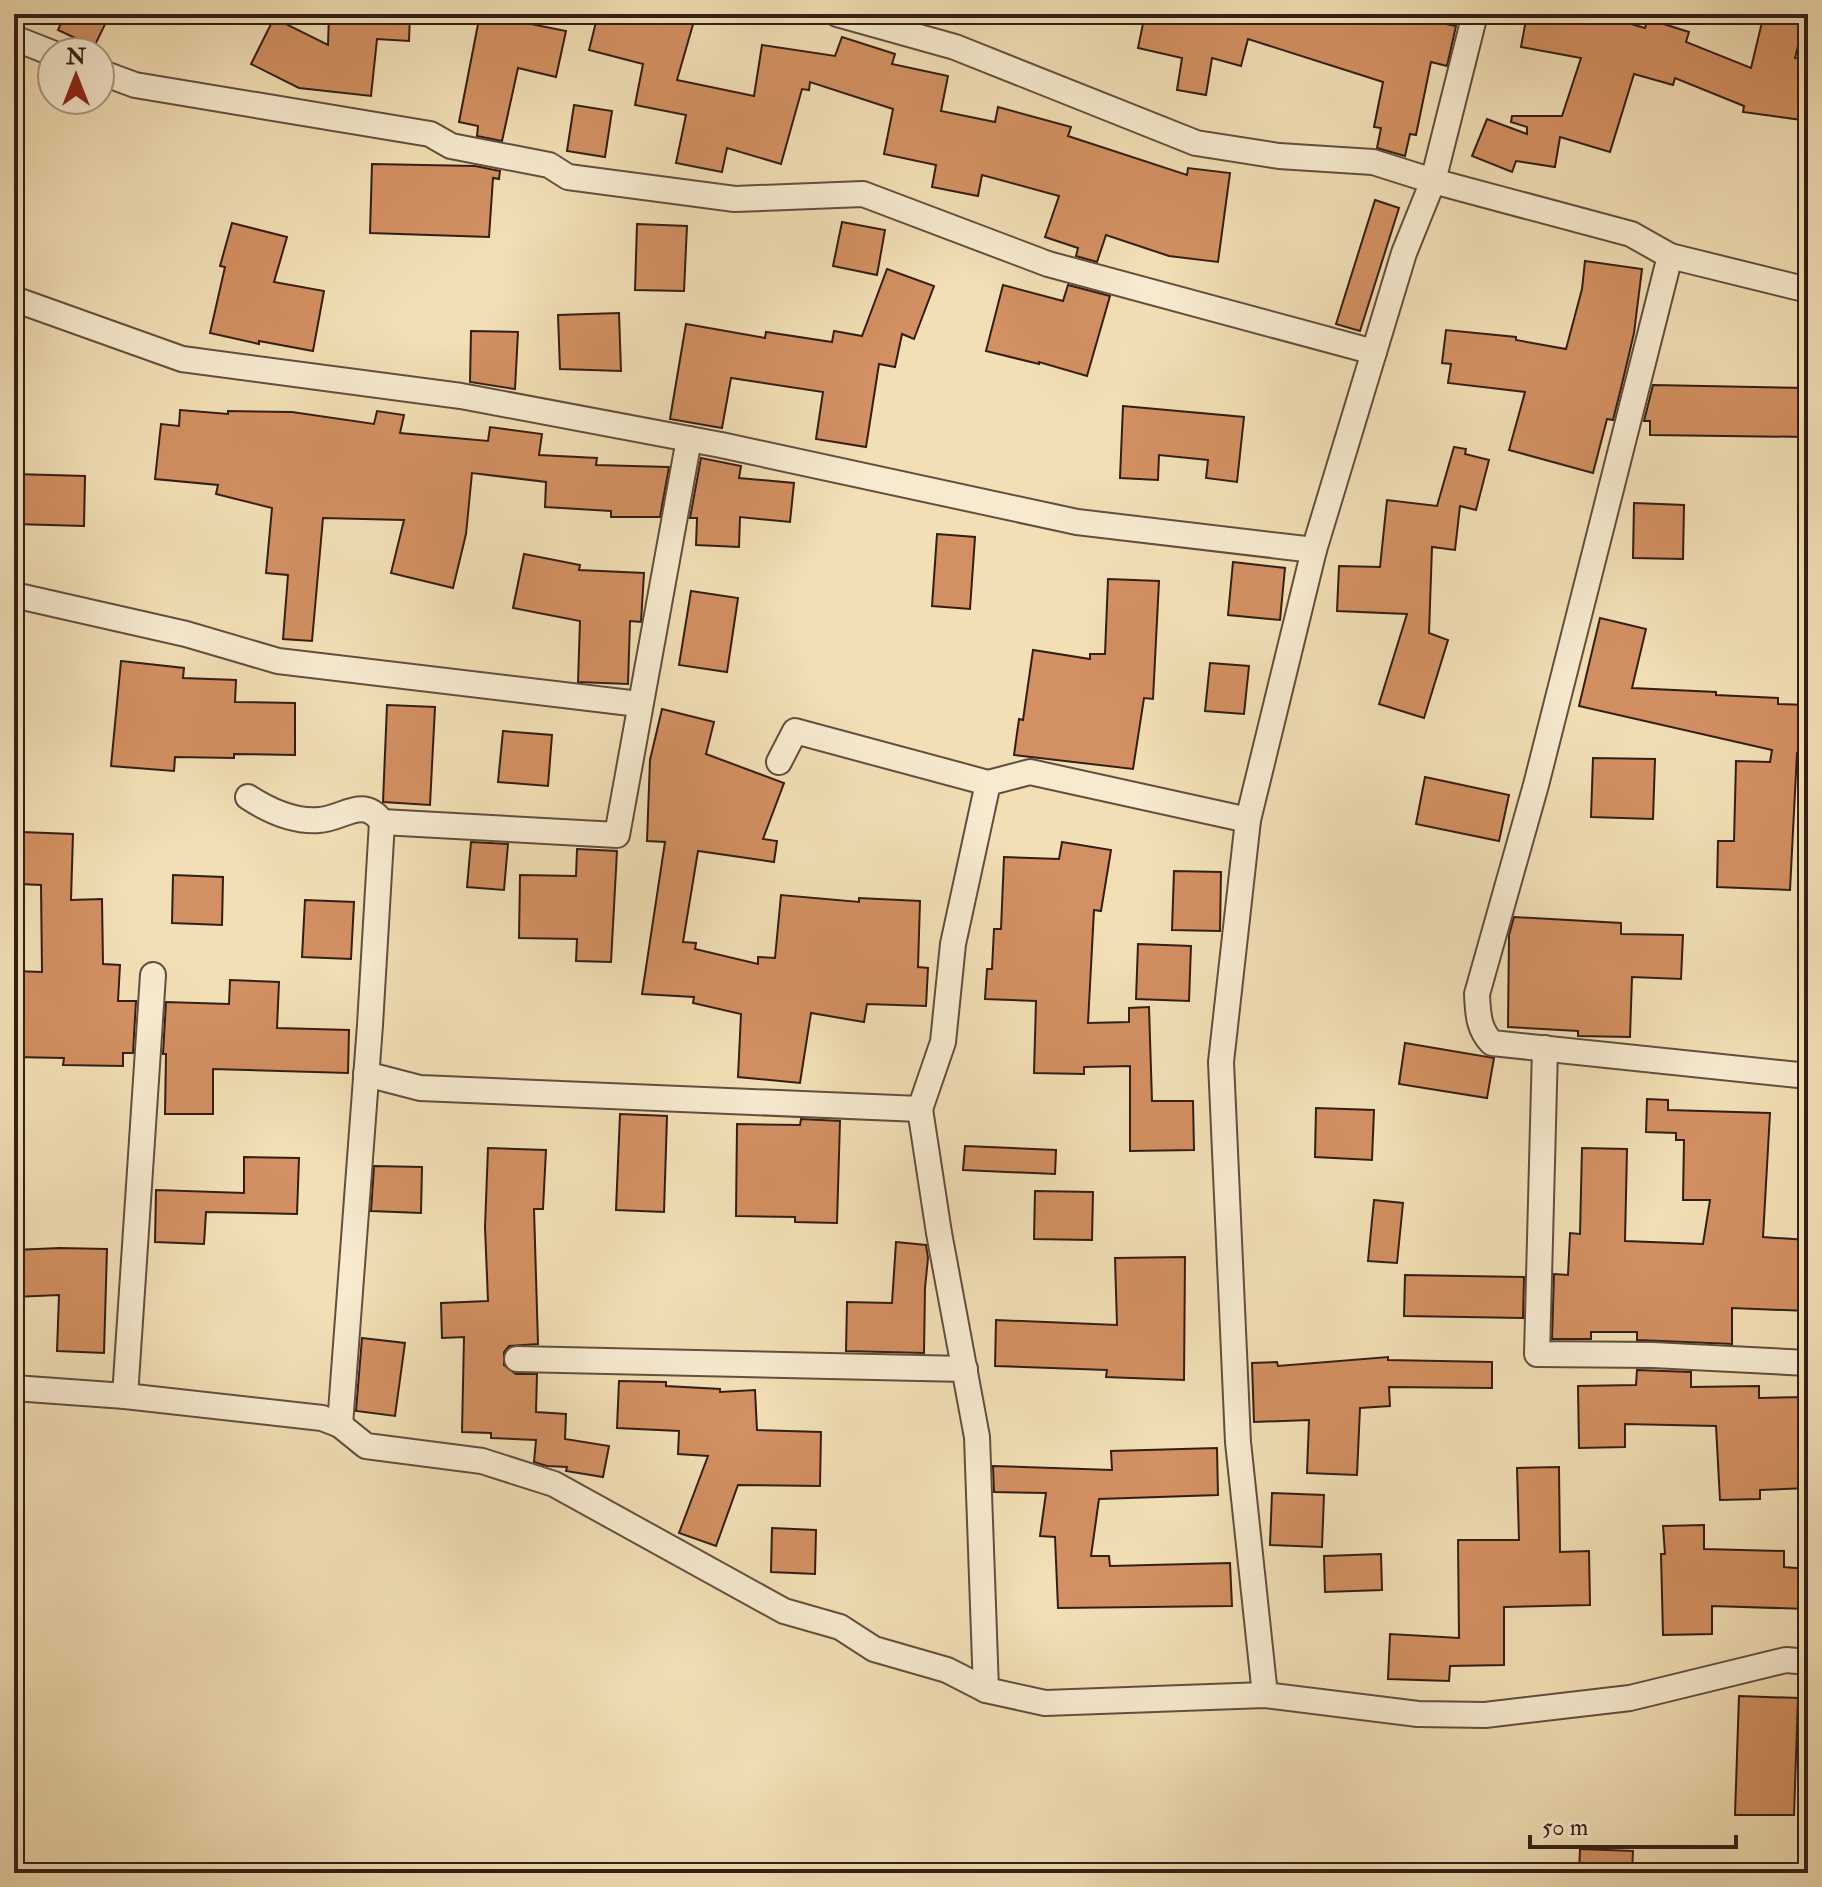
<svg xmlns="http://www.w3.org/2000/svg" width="1822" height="1887" viewBox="0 0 1822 1887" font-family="'IM FELL Double Pica',serif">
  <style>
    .building { fill: #d39062; stroke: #331e15; stroke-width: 2 }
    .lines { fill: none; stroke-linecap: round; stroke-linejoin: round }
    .street-casing { stroke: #634e3d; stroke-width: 28 }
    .street { stroke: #f7eacf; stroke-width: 24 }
  </style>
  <rect width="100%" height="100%" fill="#f2dfb5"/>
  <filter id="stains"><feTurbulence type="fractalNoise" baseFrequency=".0025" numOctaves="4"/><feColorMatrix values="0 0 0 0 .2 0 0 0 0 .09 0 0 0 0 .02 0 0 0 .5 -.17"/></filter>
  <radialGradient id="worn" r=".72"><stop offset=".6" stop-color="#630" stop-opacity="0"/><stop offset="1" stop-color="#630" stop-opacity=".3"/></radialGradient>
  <!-- building -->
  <g class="building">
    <path d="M65 14H110L94 47 58 30Z"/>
    <path d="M329 14H410L409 41 377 39 371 96 299 88 251 64 274 18 328 45Z"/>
    <path d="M480 14 566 31 556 77 518 68 502 141 477 136 478 126 459 122Z"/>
    <path d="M598 14H696L677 80 754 96 762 45 835 56 842 37 895 54 892 64 948 76 941 111 995 122 998 107 1071 127 1068 136 1187 175 1188 168 1230 173 1218 262 1169 256 1106 235 1097 262 1076 256 1078 248 1045 237 1059 196 982 175 978 196 932 187 936 165 884 154 893 109 810 82 809 90 802 89 781 164 727 148 722 172 676 163 686 115 635 105 643 64 589 50Z"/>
    <path d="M1145 14H1356L1390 24 1392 14H1395L1456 26 1447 66 1431 62 1416 135 1410 134 1405 156 1377 148 1381 128 1374 127 1383 82 1248 39 1241 66 1212 58 1206 95 1177 90 1182 58 1138 48Z"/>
    <path d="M1527 14H1596L1645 28 1648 19 1689 32 1686 42 1751 68 1764 14H1806L1795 58 1808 60 1802 120 1743 112 1744 106 1675 78 1673 85 1634 74 1610 152 1560 137 1555 167 1516 161 1512 172 1472 156 1487 119 1527 134V127L1511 122 1512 116H1562L1581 58 1521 47Z"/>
    <path d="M574 105 612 111 605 157 567 151Z"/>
    <path d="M372 164 475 166 500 171 499 179 493 178 489 237 370 233Z"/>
    <path d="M1375 200 1399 208 1360 331 1336 324Z"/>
    <path d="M842 222 885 230 877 275 833 266Z"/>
    <path d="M232 223 287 237 274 282 324 291 313 351 259 341V344L210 333 225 267 220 266Z"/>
    <path d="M637 224 687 226 684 291 635 290Z"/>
    <path d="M1585 261 1642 269 1634 333 1622 384 1613 420 1607 419 1593 473 1509 450 1525 392 1448 383 1451 364 1442 363 1446 330 1516 337V340L1566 349 1582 289Z"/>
    <path d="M887 269 934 286 914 339 902 334 895 367 879 364 866 447 816 439 823 392 731 378 722 428 670 419 686 324 765 338 766 332 832 342 834 331 862 336Z"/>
    <path d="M1003 285 1063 301 1068 285 1110 296 1087 376 1039 362V364L986 351Z"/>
    <path d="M619 313 621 371 560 369 558 315Z"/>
    <path d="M471 331 518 332 515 389 470 382Z"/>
    <path d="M1653 385 1808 388V437L1650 435V421H1644Z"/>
    <path d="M1123 406 1244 417 1237 482 1206 478 1208 460 1159 455 1158 480 1120 478Z"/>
    <path d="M180 410 228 414V411L292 412 374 424 377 411 404 415 400 433 488 441 490 427 542 434 539 455 597 458 596 465 669 467 660 517H611V511L545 507 546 482 472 473 466 534 453 588 391 573 404 520 323 518 312 641 283 639 288 575 266 573 272 508 216 494 218 485 155 479 161 424 179 426Z"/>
    <path d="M1454 447 1466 449 1465 454 1489 460 1476 510 1460 506 1455 550 1432 547 1429 633 1448 640 1424 718 1379 704 1407 614 1337 611 1339 566 1380 567 1387 500 1437 506Z"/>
    <path d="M701 458 741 466 739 478 794 483 790 522 740 517 739 547 696 545 697 518H690Z"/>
    <path d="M14 474 85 476 84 526 14 524Z"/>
    <path d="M1634 503 1684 505 1683 559 1633 558Z"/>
    <path d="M937 534 975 537 970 609 932 606Z"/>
    <path d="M524 554 580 565 579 570 644 573 641 622 630 621 628 684 578 682 580 621 513 608Z"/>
    <path d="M1233 562 1285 568 1280 620 1228 615Z"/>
    <path d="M1108 579 1159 581 1153 699 1144 698 1133 769 1014 755 1019 719 1023 720 1033 650 1090 659V654H1105Z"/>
    <path d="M691 591 738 598 727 672 679 665Z"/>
    <path d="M1600 618 1646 629 1632 688 1716 692V695L1778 698V704L1808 705V753H1797L1790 890 1717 887 1718 841H1734L1736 761 1770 762 1772 750 1579 706Z"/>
    <path d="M121 661 184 668 183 678 236 680 235 702 295 703V755L234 754V758L175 757 174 771 111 766Z"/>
    <path d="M1210 663 1249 666 1244 714 1205 711Z"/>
    <path d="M387 705 435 707 430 805 383 802Z"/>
    <path d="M662 709 714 722 706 754 784 783 763 839 777 841 774 862 698 851 683 942 696 943 695 949 758 964V957L775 958 781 895 859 902V898L920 901 918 967 928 968 926 1006 867 1004 864 1022 811 1013 800 1083 738 1077 741 1014 693 1003 694 997 642 994 665 842 647 841 650 760Z"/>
    <path d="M503 731 552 735 548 786 498 782Z"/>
    <path d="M1593 758 1655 759 1653 819 1591 817Z"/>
    <path d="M1425 777 1509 795 1499 841 1416 824Z"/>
    <path d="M21 832 73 834 71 900 102 899 103 964 120 965 118 1001H136L133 1053H123V1066L63 1065 64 1058 14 1057V971L42 972 41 885 19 884Z"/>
    <path d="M471 842 508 844 504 890 467 887Z"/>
    <path d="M1062 842 1111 850 1101 911 1094 910 1088 1023 1129 1022V1008L1149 1007 1152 1101H1193L1194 1150 1130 1151V1066L1084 1067V1074L1034 1073 1036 1001 985 999 987 969H992L994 929H1001L1004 857 1059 859Z"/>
    <path d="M577 849 617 851 611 962 576 961 577 939 519 938 520 875 576 876Z"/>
    <path d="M1174 871 1221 872 1220 931 1172 930Z"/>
    <path d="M173 875 223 877 222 925 172 923Z"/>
    <path d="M305 900 354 902 351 959 302 957Z"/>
    <path d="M1514 917 1621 923V934L1683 935 1681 979 1632 977 1630 1037 1578 1036V1031L1508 1027 1509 935Z"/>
    <path d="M1138 944 1191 946 1189 1001 1136 999Z"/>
    <path d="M230 980 279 982 277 1028 349 1030 348 1073 213 1069V1114H165L166 1054H163L166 1002 229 1004Z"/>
    <path d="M1405 1043 1494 1058 1487 1098 1399 1084Z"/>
    <path d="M1647 1099 1668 1100V1110L1770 1113 1763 1237 1808 1240V1311L1732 1308V1344L1637 1340V1332H1591V1339H1552L1554 1274 1568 1275 1570 1233 1580 1234 1582 1148 1627 1149 1625 1241 1703 1244 1710 1200H1683L1684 1140H1676V1133L1646 1132Z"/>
    <path d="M1316 1108 1374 1110 1372 1160 1315 1157Z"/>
    <path d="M620 1114 667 1116 664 1212 616 1210Z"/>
    <path d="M801 1119 840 1121 837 1223 795 1222V1217L736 1216 737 1124 800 1125Z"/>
    <path d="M965 1146 1056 1150 1055 1174 963 1170Z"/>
    <path d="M488 1148 546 1150 543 1209H534L538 1344 509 1346 504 1352V1365L516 1374H537L536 1412 566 1414 565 1439 609 1446 603 1477 566 1471 567 1467 547 1466 534 1462 536 1440 491 1438V1433L462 1432 464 1337 442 1338 441 1303 488 1301 485 1227Z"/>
    <path d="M244 1157 299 1158 297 1214 206 1212 204 1244 155 1242 156 1190 244 1193Z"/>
    <path d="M374 1166 422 1167 421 1213 371 1211Z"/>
    <path d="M1035 1191 1093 1192 1092 1240 1034 1239Z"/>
    <path d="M1374 1200 1403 1203 1397 1263 1368 1261Z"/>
    <path d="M896 1242 926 1245 928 1258 925 1288 924 1353 846 1351 847 1302 892 1303Z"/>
    <path d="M60 1248 107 1249 104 1353 57 1351 59 1295 14 1297V1250Z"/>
    <path d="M1185 1257 1184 1380 1106 1377 1107 1370 995 1366 996 1320 1117 1325 1115 1258Z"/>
    <path d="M1405 1275 1524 1277 1523 1318 1404 1316Z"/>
    <path d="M362 1338 405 1343 395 1416 356 1411Z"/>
    <path d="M1388 1357V1360L1492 1362V1388L1389 1387 1390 1406 1360 1408 1357 1475 1307 1473 1309 1420 1254 1422 1252 1363 1277 1362 1278 1366Z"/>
    <path d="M1637 1370 1691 1372V1387L1759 1386V1398L1808 1397V1488L1760 1490V1499L1720 1500 1716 1426 1625 1424V1447L1579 1448 1578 1386 1636 1385Z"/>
    <path d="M619 1381 666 1382V1386L720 1389V1392L755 1390 757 1430 821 1432 820 1486 738 1485 716 1546 679 1533 708 1456 678 1454 679 1431 617 1428Z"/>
    <path d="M1217 1448 1218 1495 1099 1499 1091 1556H1109L1110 1566 1230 1563 1232 1606 1058 1608 1055 1537 1040 1536 1046 1493 994 1492 993 1466 1112 1470 1111 1451Z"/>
    <path d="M1559 1467 1560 1552 1589 1551 1590 1605 1504 1607V1665L1450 1666 1449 1681 1388 1679 1390 1634 1459 1638 1458 1540H1519L1517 1468Z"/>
    <path d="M1272 1493 1324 1495 1322 1547 1270 1545Z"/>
    <path d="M1704 1525V1549L1784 1551V1567L1808 1569V1609L1712 1606V1634L1663 1635 1661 1554H1665L1663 1526Z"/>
    <path d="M772 1528 816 1530 815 1574 771 1572Z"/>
    <path d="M1381 1554 1382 1590 1325 1592 1324 1556Z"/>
    <path d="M1739 1696 1798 1698 1794 1815H1735Z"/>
    <path d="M1580 1849 1633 1851 1632 1873H1579Z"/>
  </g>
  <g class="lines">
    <defs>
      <g id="street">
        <path d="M837 14 955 47 1196 143 1279 156 1373 162 1433 181 1631 234 1670 256 1808 290"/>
        <path d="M14 38 52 53"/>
        <path d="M100 72 135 85 430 134 451 146 549 165 568 177 735 199 863 194 1048 264 1374 352"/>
        <path d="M1670 256 1536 785 1477 994C1478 1013 1478 1029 1492 1043L1808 1076"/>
        <path d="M14 299 182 359 461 396 721 445 1077 522 1314 550"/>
        <path d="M14 595 186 634 278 661 639 704"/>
        <path d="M779 762 795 731 988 783"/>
        <path d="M248 797C268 810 294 822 319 820 343 819 363 795 382 822L370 1025 340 1425"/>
        <path d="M382 822 617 835 689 439"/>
        <path d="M1545 1048 1537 1354 1653 1355 1808 1363"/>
        <path d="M366 1074 420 1088 920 1109 943 1042 953 944 988 783 1030 772 1248 820"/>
        <path d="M920 1109 939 1233 977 1437 986 1690"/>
        <path d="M517 1359 965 1369"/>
        <path d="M14 1388 125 1396 322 1418 340 1425 366 1446 482 1461 554 1484 784 1611 840 1627 874 1649 947 1670 986 1690 1045 1703 1265 1695 1418 1714 1485 1715 1630 1698 1786 1660 1808 1662"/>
        <path d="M125 1396 153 975"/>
        <path d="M1265 1695 1238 1442 1221 1062 1248 820 1314 550 1404 253 1433 181 1475 14"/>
      </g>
    </defs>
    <!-- street casing -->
    <use href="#street" class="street-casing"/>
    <!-- street -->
    <use href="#street" class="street"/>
  </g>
  <!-- margin -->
  <rect width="1822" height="1887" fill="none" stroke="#f2dfb5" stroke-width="48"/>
  <rect x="16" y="16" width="1790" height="1855" fill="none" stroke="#331e15" stroke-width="4"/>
  <rect x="24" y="24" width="1774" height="1839" fill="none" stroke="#331e15" stroke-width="2"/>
  <!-- north arrow -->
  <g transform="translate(76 76)"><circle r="38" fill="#f7eacf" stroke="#a99885" stroke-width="2"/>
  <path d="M0-6L14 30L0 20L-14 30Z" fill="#8f2418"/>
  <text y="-12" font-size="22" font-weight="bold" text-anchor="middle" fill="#331e15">N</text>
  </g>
  <!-- scale -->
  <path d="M1530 1835v12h206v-12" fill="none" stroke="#331e15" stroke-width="4"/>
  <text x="1542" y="1835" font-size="24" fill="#331e15" stroke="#f7eacf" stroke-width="6" paint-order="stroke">50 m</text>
  <rect width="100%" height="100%" filter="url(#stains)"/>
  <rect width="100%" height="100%" fill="url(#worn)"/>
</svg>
